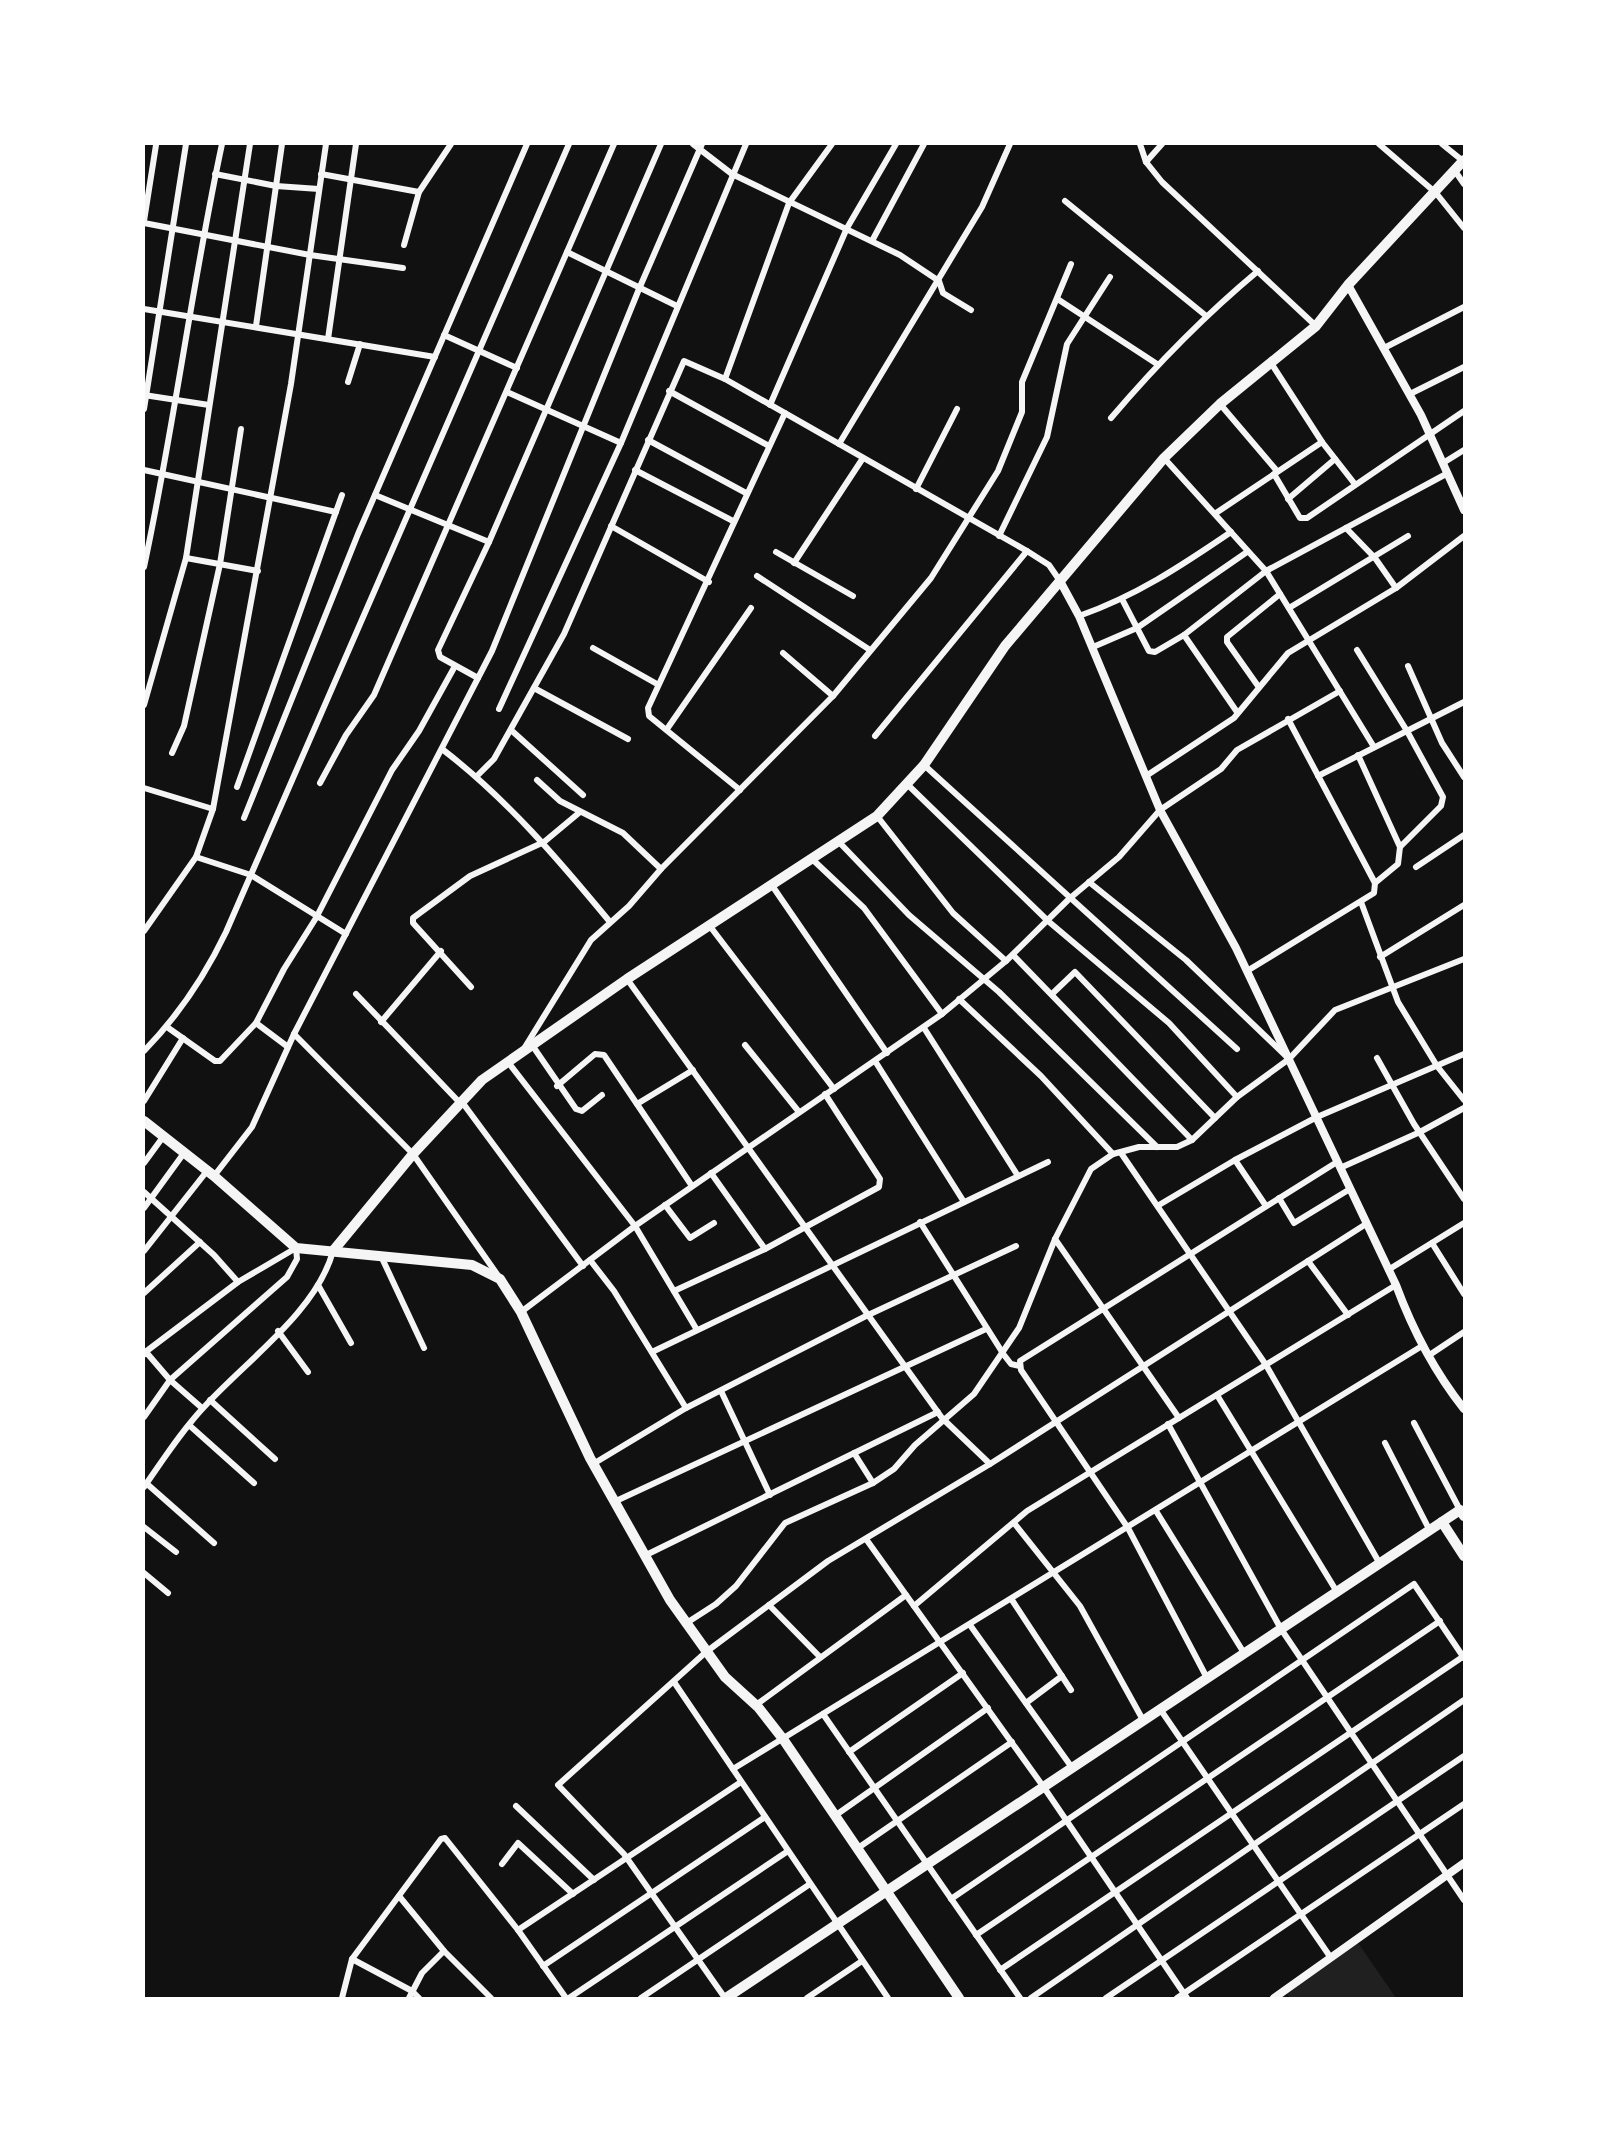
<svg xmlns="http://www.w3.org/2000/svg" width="1608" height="2142" viewBox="0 0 1608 2142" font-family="'Source Sans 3',sans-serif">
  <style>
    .green { fill: #202020 }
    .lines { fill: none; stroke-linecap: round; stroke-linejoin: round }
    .minor { stroke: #f5f5f5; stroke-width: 6 }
    .tertiary { stroke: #f5f5f5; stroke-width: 8 }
    .secondary { stroke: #f5f5f5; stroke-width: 10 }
  </style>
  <rect width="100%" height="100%" fill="#111"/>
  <!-- green -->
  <path class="green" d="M1356 1940 1396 1998H1290L1285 1991Z"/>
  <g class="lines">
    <!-- minor -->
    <g class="minor">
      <path d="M693 144 732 174 900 255 939 281 943 293 971 310"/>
      <path d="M1140 144 1146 162 1162 182 1316 326"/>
      <path d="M1379 144 1436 193 1464 228"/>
      <path d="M1442 144 1463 161"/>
      <path d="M1146 162 1162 144"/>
      <path d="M1455 171 1464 184"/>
      <path d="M215 174 276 186 319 189"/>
      <path d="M321 174 419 192"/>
      <path d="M1065 201 1205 315"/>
      <path d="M144 221 156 145"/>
      <path d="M144 223 310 255 403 268"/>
      <path d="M872 241 924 144"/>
      <path d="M404 245 419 192 451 144"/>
      <path d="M567 252 677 306"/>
      <path d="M1059 300 1157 364"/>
      <path d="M144 309 435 357"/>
      <path d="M256 326 282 144"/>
      <path d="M444 335 517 368"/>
      <path d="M328 339 356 144"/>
      <path d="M1386 347 1464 307"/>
      <path d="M1271 363 1322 442 1354 483"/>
      <path d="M725 379 789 203 832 144"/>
      <path d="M348 382 360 344"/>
      <path d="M669 391 769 446"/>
      <path d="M507 392 621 443"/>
      <path d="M1410 394 1464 367"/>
      <path d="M144 395 209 405"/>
      <path d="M1220 404 1277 471"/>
      <path d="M770 405 847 228 896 144"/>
      <path d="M144 409 186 144"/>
      <path d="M1111 418C1157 364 1204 316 1258 271"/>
      <path d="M648 440 746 493"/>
      <path d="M839 444 982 207 1010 144"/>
      <path d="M1164 458 1266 571 1374 747"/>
      <path d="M1443 463 1464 450"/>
      <path d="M144 470 336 512"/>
      <path d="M635 470 733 521"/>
      <path d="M1274 474 1300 518H1307L1464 411"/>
      <path d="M916 489 957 409"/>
      <path d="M375 495 489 542"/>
      <path d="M1288 499 1335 459"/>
      <path d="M1216 513 1322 442"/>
      <path d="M611 526 709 582"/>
      <path d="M1346 528 1375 558 1396 588"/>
      <path d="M999 536 1047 437 1067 344 1110 277"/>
      <path d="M776 552 853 596"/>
      <path d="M186 558 258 571"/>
      <path d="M794 563 863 458"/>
      <path d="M144 567C174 427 192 284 222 144"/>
      <path d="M757 576 870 650"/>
      <path d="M1123 601 1149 651 1155 652 1184 635 1266 571 1448 473"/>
      <path d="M1289 608 1408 536"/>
      <path d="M1079 616C1136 596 1181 566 1231 532"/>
      <path d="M1184 635 1237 712"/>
      <path d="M1093 647 1137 628 1247 552"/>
      <path d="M593 648 657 684"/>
      <path d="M1357 650 1407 731 1443 797 1441 806 1400 847"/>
      <path d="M783 653 833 696"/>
      <path d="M1408 666 1442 743 1464 777"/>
      <path d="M478 678 440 657 438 650 489 542 661 144"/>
      <path d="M1258 686 1227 642V637L1280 594"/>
      <path d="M534 688 628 739"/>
      <path d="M144 705 186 558 250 144"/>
      <path d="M499 709 621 443 746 144"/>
      <path d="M667 729 751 608"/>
      <path d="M511 730 583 795"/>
      <path d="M875 736 1027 551"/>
      <path d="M442 749C507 799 558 859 610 922"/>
      <path d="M172 753 184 726 220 564 241 429"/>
      <path d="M1358 755 1400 847 1398 864 1375 883"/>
      <path d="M924 765 1237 1049"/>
      <path d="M477 776 494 759 564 634 684 361 725 379 1027 551 1049 565 1060 581"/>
      <path d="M1146 776 1234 718 1288 653 1396 588 1464 536"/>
      <path d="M1318 776 1464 702"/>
      <path d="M537 780 560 801 623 833 661 869"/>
      <path d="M320 783 346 735 374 695 614 144"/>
      <path d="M908 785 1048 921 1169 1023 1237 1097"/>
      <path d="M237 787 342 495"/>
      <path d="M144 788 213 809"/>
      <path d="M740 790 649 716 648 708 785 413"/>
      <path d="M877 816 953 913 1006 961"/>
      <path d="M244 818 358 534 527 144"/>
      <path d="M838 841 909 915 999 992 1157 1147"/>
      <path d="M196 857 251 875 346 934"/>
      <path d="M811 858 864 908 942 1014"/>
      <path d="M1416 867 1464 835"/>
      <path d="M1089 882 1186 960 1285 1055"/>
      <path d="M771 884 887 1053"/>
      <path d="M1361 902 1398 1002 1437 1066 1464 1100"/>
      <path d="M709 925 834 1089"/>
      <path d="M144 931 196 857 213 809 291 384 326 144"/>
      <path d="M1013 955 1192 1140"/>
      <path d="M1380 957 1464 905"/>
      <path d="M1247 971 1374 893 1375 883 1288 719"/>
      <path d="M627 979 942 1418 990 1464"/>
      <path d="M471 987 413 923V918L470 876 544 842 580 812"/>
      <path d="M356 994 461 1104"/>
      <path d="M1052 994 1075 972 1215 1118"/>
      <path d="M959 999 1041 1076 1113 1154"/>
      <path d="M381 1022 441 951"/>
      <path d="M256 1023 288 1047"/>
      <path d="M167 1027 215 1061H220L256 1023 284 969 316 918 392 770 419 731 455 666"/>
      <path d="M924 1028 1018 1176"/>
      <path d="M294 1034 413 1154 499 1277"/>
      <path d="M532 1045 576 1109 582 1111 602 1095"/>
      <path d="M745 1045 799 1112"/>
      <path d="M525 1047 591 940 629 906 661 869 833 696 931 578 998 471 1022 412V382L1071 264"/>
      <path d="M144 1051C179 1015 204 978 226 932L569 144"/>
      <path d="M1377 1058 1414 1124 1464 1199"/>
      <path d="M875 1061 964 1202"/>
      <path d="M508 1062 635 1226 697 1330"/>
      <path d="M557 1086 595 1054 604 1055 692 1186"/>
      <path d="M144 1101 183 1038"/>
      <path d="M462 1102 583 1266"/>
      <path d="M637 1104 693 1070"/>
      <path d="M1121 1153 1266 1365 1380 1564"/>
      <path d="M1235 1160 1266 1206"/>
      <path d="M144 1163 163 1137"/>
      <path d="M1340 1168 1420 1132 1464 1108"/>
      <path d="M711 1173 765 1249"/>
      <path d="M214 1176 252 1127 294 1034 492 651 639 289 702 144"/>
      <path d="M144 1192 214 1255 238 1282"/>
      <path d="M1279 1198 1294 1223 1350 1189"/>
      <path d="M665 1205 690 1238 714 1223"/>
      <path d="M1159 1205 1235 1160 1317 1117 1464 1054"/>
      <path d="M144 1208 184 1153"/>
      <path d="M920 1222 1004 1355 1011 1364 1020 1366"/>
      <path d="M1055 1239 1179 1418"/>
      <path d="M1432 1243 1464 1294"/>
      <path d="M144 1251 207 1171"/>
      <path d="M381 1256 424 1348"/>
      <path d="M590 1260 614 1291 686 1408"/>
      <path d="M1308 1261 1348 1315"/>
      <path d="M1388 1270 1464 1223"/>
      <path d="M318 1285 351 1343"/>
      <path d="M674 1291 765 1249 879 1187 880 1179 825 1094"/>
      <path d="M144 1293 200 1242"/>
      <path d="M521 1312 635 1226 942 1014 1006 961 1069 899 1119 857 1160 810 1221 769 1237 750 1340 691"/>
      <path d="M278 1331 308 1372"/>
      <path d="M652 1352 1048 1162"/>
      <path d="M144 1353 238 1282 296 1248 297 1259 287 1277 170 1380 144 1417"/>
      <path d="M145 1354 146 1352 170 1380 202 1408"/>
      <path d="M1428 1356 1464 1332"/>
      <path d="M721 1391 770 1495"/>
      <path d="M1217 1395 1337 1592"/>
      <path d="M210 1400 275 1459"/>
      <path d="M1414 1423 1460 1510"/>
      <path d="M1168 1424 1281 1629 1464 1900"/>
      <path d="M189 1425 254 1483"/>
      <path d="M1385 1443 1430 1531"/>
      <path d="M854 1453 873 1483"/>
      <path d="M593 1464 686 1408 866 1316 1016 1246"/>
      <path d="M146 1483 214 1543"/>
      <path d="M144 1487C163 1460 182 1430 205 1406 246 1361 317 1311 333 1251"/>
      <path d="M616 1501 986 1329"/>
      <path d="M1156 1511 1244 1653"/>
      <path d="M1014 1523 1080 1606 1143 1720"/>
      <path d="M144 1527 176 1552"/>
      <path d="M866 1539 1045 1789 1187 1998"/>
      <path d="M644 1556 938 1412"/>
      <path d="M144 1573 168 1593"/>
      <path d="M1012 1600 1071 1690"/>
      <path d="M769 1605 820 1657"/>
      <path d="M914 1606 1027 1511 1396 1285"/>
      <path d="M685 1624 716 1604 736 1586 785 1523 873 1483 894 1469 915 1445 974 1394 1019 1328 1055 1239 1091 1169 1113 1154 1139 1147H1177L1192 1140 1237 1097 1289 1059 1335 1010 1464 959"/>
      <path d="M970 1625 1073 1769"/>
      <path d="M1207 1678 1128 1528 1021 1370 1020 1361 1337 1162"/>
      <path d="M674 1682 888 1998"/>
      <path d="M1026 1703 1062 1676"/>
      <path d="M756 1705 906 1595"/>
      <path d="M1160 1709 1331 1958"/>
      <path d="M823 1714 1020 1998"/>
      <path d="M849 1752 963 1673"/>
      <path d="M733 1769 1422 1346"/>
      <path d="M516 1806 594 1880"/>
      <path d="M836 1815 988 1708"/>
      <path d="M858 1848 1012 1742"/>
      <path d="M502 1864 518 1843 573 1894"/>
      <path d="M399 1896 444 1951 491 1998"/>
      <path d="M951 1899 1414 1584 1464 1658"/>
      <path d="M518 1930 741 1782"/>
      <path d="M976 1935 1440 1621"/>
      <path d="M352 1959 412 1991 419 1998"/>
      <path d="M543 1966 765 1817"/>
      <path d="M1000 1970 1464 1656"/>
      <path d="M342 1998 352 1959 441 1839 445 1838 518 1930 566 1998"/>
      <path d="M409 1998 422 1973 444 1951"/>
      <path d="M569 1998 788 1851"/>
      <path d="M641 1998 810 1884"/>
      <path d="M725 1998 624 1854 558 1785 706 1652 828 1561 990 1464 1366 1224"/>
      <path d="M807 1998 862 1961"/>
      <path d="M1031 1998 1464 1700"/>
      <path d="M1106 1998 1464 1756"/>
      <path d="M1177 1998 1464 1804"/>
    </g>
    <!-- tertiary -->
    <g class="tertiary">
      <path d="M1348 285 1421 415 1464 510"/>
      <path d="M1060 581 1079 616 1160 810 1236 948 1396 1285C1413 1331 1434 1371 1464 1409"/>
      <path d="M1274 1998 1464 1863"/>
    </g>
    <!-- secondary -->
    <g class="secondary">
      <path d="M144 1121 214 1176 296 1248 472 1265 500 1279 521 1312 590 1458 670 1600 725 1677 758 1707 783 1739 959 1998"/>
      <path d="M333 1251 413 1154 482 1080 627 979 877 816 924 765 1005 646 1164 458 1220 404 1316 326 1348 285 1464 160"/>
      <path d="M1442 1522 1464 1556"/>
      <path d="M726 1998 1460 1510 1464 1516"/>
    </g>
  </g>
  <!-- border -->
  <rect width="1608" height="2142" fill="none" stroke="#ffffff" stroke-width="290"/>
</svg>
